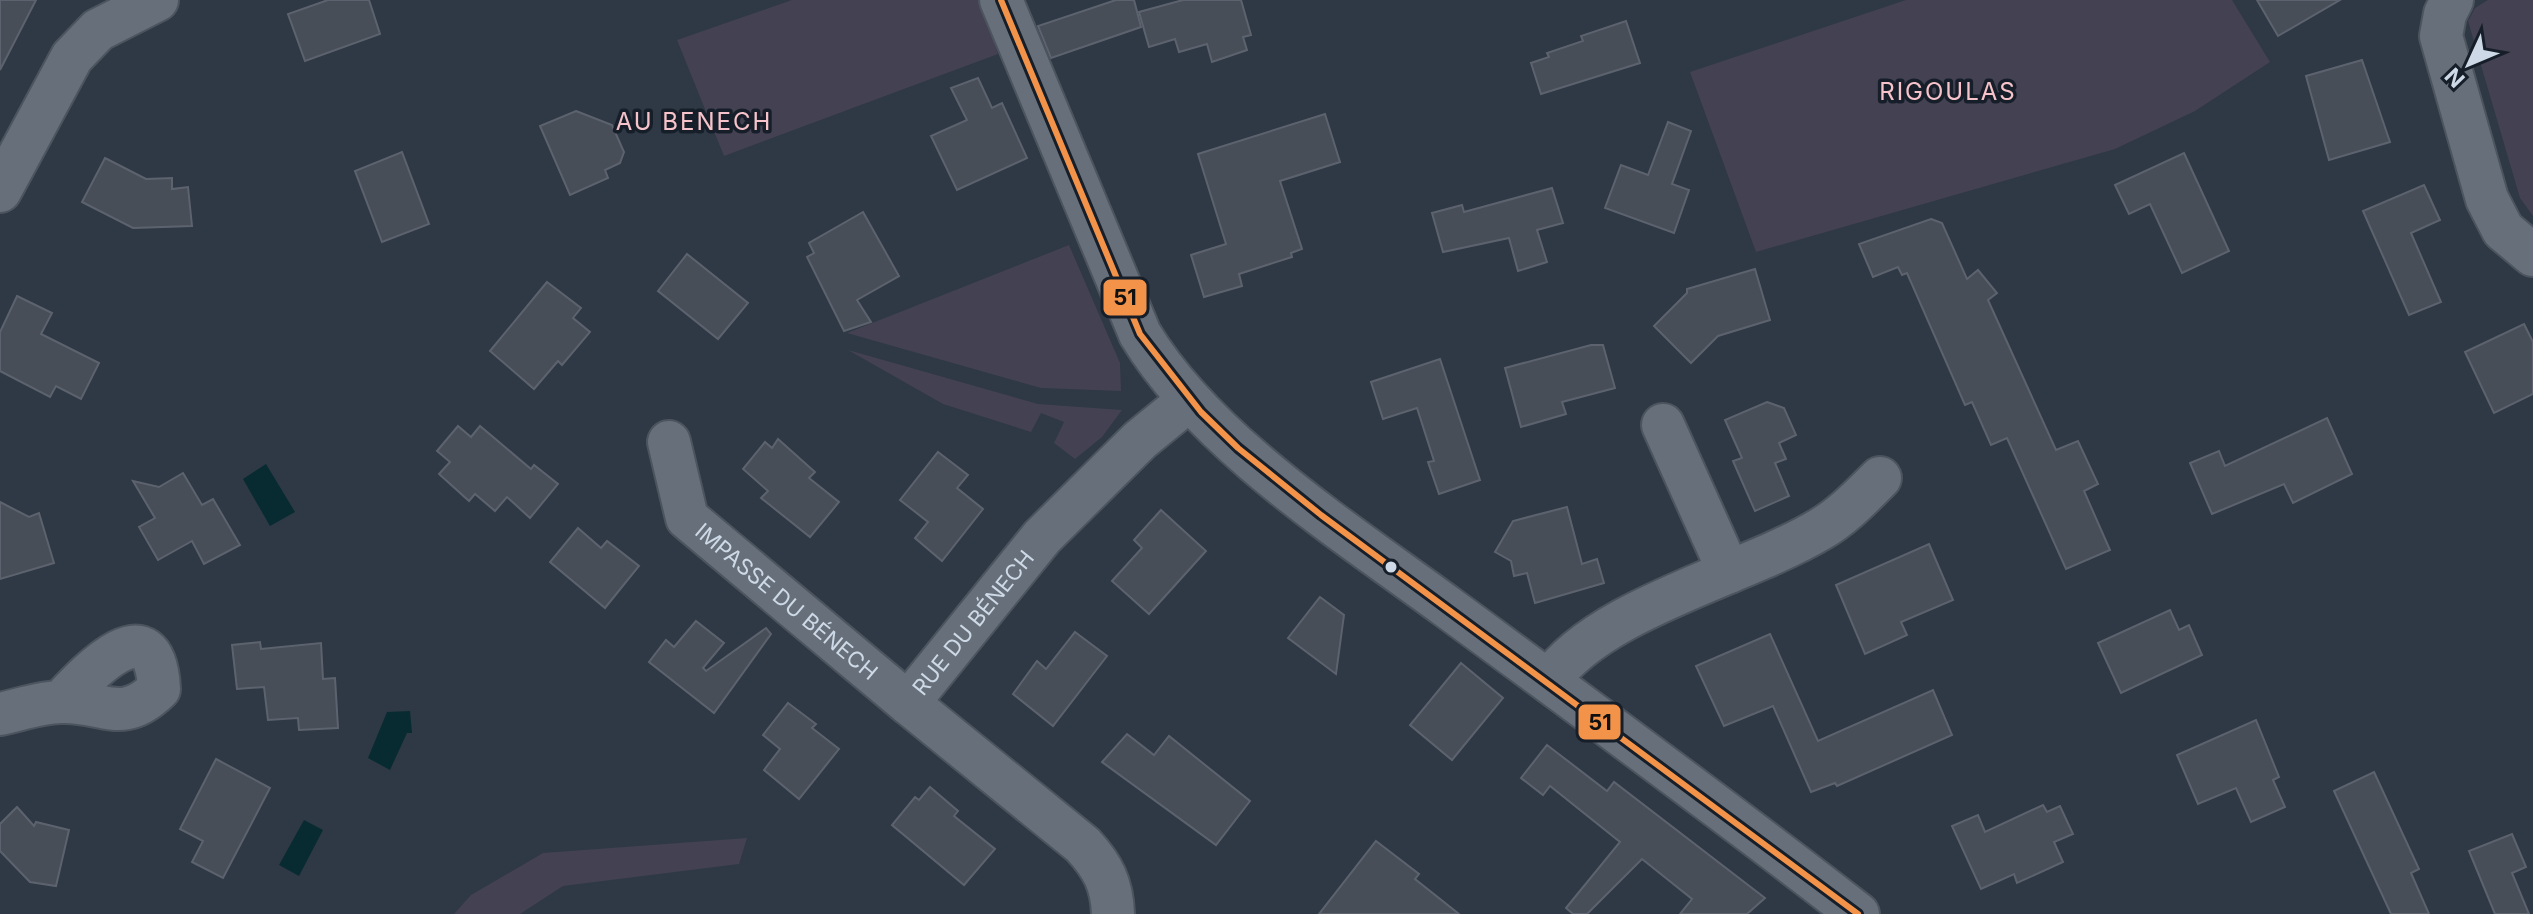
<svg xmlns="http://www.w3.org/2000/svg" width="2533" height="914" viewBox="0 0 2533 914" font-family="Inter,sans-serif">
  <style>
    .green { fill: #444153 }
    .water { fill: #082b31 }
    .building { fill: #484e58; stroke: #5d636e; stroke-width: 2 }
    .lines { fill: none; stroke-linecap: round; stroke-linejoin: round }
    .street-casing { stroke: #4c555f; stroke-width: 46 }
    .street { stroke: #67707a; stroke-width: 42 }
    .bus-1-casing { stroke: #161f29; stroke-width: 12 }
    .bus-1 { stroke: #f3934a; stroke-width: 6 }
    .bus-dot { fill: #ced9e7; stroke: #161f29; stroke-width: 3 }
    .labels { text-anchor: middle; stroke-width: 7; stroke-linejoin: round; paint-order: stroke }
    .street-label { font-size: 22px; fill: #ced9e7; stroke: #161f29 }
    .neighbourhood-label { font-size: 24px; letter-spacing: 2px; fill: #f7c3cb; stroke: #161f29 }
    .line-badge { stroke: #161f29; stroke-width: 3 }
    .pale-badge-label { font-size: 22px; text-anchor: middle; font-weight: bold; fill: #111 }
  </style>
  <rect width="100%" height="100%" fill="#2e3945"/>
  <!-- green -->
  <g class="green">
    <path d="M792 0H980L998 54 724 156 677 40Z"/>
    <path d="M1906 0H2232L2270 62 2195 111 2115 149 1756 252 1690 72Z"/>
    <path d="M2488 0H2533V216L2520 198 2468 21 2475 8Z"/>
    <path d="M1069 245 1120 363 1121 391 1041 388 847 333Z"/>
    <path d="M848 350 1038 404 1122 410 1102 437 1075 459 1054 443 1064 422 1041 413 1031 432 943 404Z"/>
    <path d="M747 838 739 864 563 886 520 914H454L471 895 543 853Z"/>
  </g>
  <!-- water -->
  <g class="water">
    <path d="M266 464 295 512 270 526 243 479Z"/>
    <path d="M410 711 412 733H407L390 770 368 758 387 712Z"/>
    <path d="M304 820 323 830 299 876 279 865Z"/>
  </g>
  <!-- building -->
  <g class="building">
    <path d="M0 0H36L0 70Z"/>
    <path d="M328 0H369L380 34 305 61 288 14Z"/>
    <path d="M1116 0H1134L1141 27 1051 58 1038 26Z"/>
    <path d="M1183 0H1241L1251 35 1243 37 1247 50 1212 62 1207 44 1179 52 1175 39 1149 47 1139 12Z"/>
    <path d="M2257 0H2340L2278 36Z"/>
    <path d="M1626 21 1640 63 1541 94 1531 63 1549 57 1547 53 1583 41 1581 36Z"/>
    <path d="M2362 60 2390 142 2329 160 2306 76Z"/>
    <path d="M978 78 992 108 1002 103 1027 158 957 190 931 136 967 120 951 88Z"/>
    <path d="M576 111 612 125 624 152 620 163 605 170 608 178 570 195 540 126Z"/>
    <path d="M1325 114 1340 162 1280 181 1302 249 1291 253 1292 257 1239 274 1242 286 1204 297 1191 255 1226 244 1198 154Z"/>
    <path d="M1668 122 1691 131 1672 184 1689 190 1674 233 1605 208 1621 165 1648 175Z"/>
    <path d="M402 152 429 224 382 242 355 171Z"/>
    <path d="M2184 153 2229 251 2182 273 2150 204 2129 214 2115 185Z"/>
    <path d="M105 158 146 179 172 178V189L188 187 192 226 133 228 82 202Z"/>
    <path d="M2424 185 2440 220 2411 233 2441 302 2409 315 2363 211Z"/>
    <path d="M1552 188 1563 223 1537 230 1547 262 1518 271 1509 238 1443 252 1432 213 1462 205 1464 212Z"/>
    <path d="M863 212 899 276 857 300 871 322 844 331 807 257 814 253 809 243Z"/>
    <path d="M1931 219 1942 223 1967 279 1978 270 1997 293 1988 300 2056 450 2078 441 2098 484 2084 491 2110 550 2066 569 2007 438 1991 445 1972 402 1965 405 1907 273 1902 275 1898 267 1873 277 1859 244Z"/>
    <path d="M687 254 748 303 718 339 658 291Z"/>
    <path d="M1755 269 1770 320 1718 336 1691 363 1654 326 1687 293V289Z"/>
    <path d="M547 282 581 308 573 318 590 332 562 365 558 361 534 389 490 351Z"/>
    <path d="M17 296 52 313 41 334 99 363 81 399 56 386 50 397 0 371V332Z"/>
    <path d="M2524 324 2533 342V394L2494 413 2465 352Z"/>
    <path d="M1591 345H1603L1615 388 1562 402 1566 414 1521 427 1505 368Z"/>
    <path d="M1440 359 1480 480 1439 494 1428 462 1434 461 1417 408 1383 419 1371 382Z"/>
    <path d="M1767 402 1784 408 1796 435 1779 443 1786 459 1775 463 1789 496 1755 511 1733 461 1742 458 1725 420Z"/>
    <path d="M2327 418 2352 474 2293 503 2284 484 2212 514 2190 463 2219 451 2225 466Z"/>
    <path d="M458 426 471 437 480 426 531 469 534 465 558 484 530 518 507 497 495 511 475 494 469 501 439 474 450 462 437 451Z"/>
    <path d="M778 439 815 472 809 478 839 502 810 537 761 498 768 491 743 469 765 442 772 448Z"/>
    <path d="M938 452 968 475 957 488 983 509 942 561 915 538 928 522 900 500Z"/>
    <path d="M183 473 202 505 213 499 240 545 204 564 192 541 158 560 139 527 155 518 133 481 159 487Z"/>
    <path d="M0 502 29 517 39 513 54 563 0 579Z"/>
    <path d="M1567 507 1582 564 1597 559 1604 583 1535 603 1527 573 1514 576 1511 561 1495 552 1513 521Z"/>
    <path d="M1161 510 1206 551 1149 614 1112 581 1142 548 1134 540Z"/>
    <path d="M578 528 601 548 607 541 639 566 605 608 550 562Z"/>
    <path d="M1929 544 1953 600 1901 622 1907 635 1865 654 1836 585Z"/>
    <path d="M1320 597 1344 615 1336 674 1288 638Z"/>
    <path d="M2170 610 2179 630 2189 625 2202 655 2121 693 2098 643Z"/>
    <path d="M696 621 724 643 703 668 706 671 766 628 771 634 714 713 649 662 666 640 674 647Z"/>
    <path d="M1075 632 1107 656 1053 726 1013 694 1037 661 1046 669Z"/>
    <path d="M1770 634 1818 741 1933 690 1952 735 1837 786 1835 783 1811 792 1773 706 1724 726 1696 666Z"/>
    <path d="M260 642 261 649 321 643 323 679 335 678 338 728 299 730 298 718 268 720 264 687 237 689 232 645Z"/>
    <path d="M1461 663 1503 698 1452 760 1410 725Z"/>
    <path d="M788 703 816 724 812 728 839 749 799 799 764 770 780 749 763 735Z"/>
    <path d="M2256 720 2279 777 2273 780 2285 807 2251 822 2236 788 2198 804 2177 755Z"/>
    <path d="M1127 734 1154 755 1169 736 1250 801 1216 845 1102 762Z"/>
    <path d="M1547 745 1607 791 1614 782 1765 898 1747 914H1680L1692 899 1642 859 1587 914H1573L1566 908 1620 842 1550 786 1543 795 1521 778Z"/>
    <path d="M216 759 270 788 223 878 192 862 203 841 180 829Z"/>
    <path d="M2374 772 2419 869 2411 873 2429 914H2391L2334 791Z"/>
    <path d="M930 787 958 811 954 816 995 849 964 885 892 825 915 797 919 800Z"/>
    <path d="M2043 805 2047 812 2060 806 2073 834 2054 842 2063 862 2017 883 2014 874 1981 889 1952 826 1978 815 1985 832Z"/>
    <path d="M17 807 34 826 36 822 69 830 56 886 30 882 0 851V824Z"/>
    <path d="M2512 834 2526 867 2512 873 2529 914H2495L2469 851Z"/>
    <path d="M1376 841 1419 874 1415 879 1459 914H1319Z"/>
  </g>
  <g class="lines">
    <defs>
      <g id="street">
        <path d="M1001 0 1140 334C1205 442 1344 531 1446 606 1584 707 1723 809 1858 914"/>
        <path d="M2452 0 2445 14 2441 36 2487 199 2503 230 2533 255"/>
        <path d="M0 191 72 57 98 30 157 0"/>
        <path d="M1663 425 1729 572"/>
        <path id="s1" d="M669 442 687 518 908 703"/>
        <path d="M1549 681C1598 609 1743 575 1819 530 1842 517 1861 497 1880 478"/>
        <path d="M0 714C19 710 41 702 61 702 104 700 121 726 159 689 155 601 88 673 62 701"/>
        <path id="s2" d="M1113 914C1112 884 1103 867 1083 845L908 703 1042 537 1140 440 1189 400"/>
      </g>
    </defs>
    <!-- street casing -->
    <use href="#street" class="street-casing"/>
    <!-- street -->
    <use href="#street" class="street"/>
    <defs>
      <path id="bus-1" d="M1001 0 1140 334 1201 412 1238 448 1321 515 1858 914"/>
    </defs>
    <!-- bus-1 casing -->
    <use href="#bus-1" class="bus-1-casing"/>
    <!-- bus-1 -->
    <use href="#bus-1" class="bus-1"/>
  </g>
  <!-- markers -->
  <circle class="bus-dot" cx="1391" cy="567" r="7"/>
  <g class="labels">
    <!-- street labels -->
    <g class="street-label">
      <text dy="8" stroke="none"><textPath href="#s1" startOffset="208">IMPASSE DU BÉNECH</textPath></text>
      <text dy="8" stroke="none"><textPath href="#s2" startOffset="406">RUE DU BÉNECH</textPath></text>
    </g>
    <!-- neighbourhood labels -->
    <g class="neighbourhood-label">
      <text x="1948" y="100">RIGOULAS</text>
      <text x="694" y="130">AU BENECH</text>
    </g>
  </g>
  <g class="line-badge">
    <rect x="1102" y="278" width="46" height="39" rx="8" fill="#f3934a"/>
    <rect x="1577" y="703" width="45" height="38" rx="8" fill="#f3934a"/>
  </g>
  <g class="pale-badge-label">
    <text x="1125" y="305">51</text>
    <text x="1600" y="730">51</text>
  </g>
  <!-- north arrow -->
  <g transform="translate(2469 64) rotate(226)" stroke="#161f29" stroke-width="6" paint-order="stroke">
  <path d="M0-6L14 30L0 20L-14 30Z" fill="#ced9e7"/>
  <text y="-12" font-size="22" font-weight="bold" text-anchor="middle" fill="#ced9e7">N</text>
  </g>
</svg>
